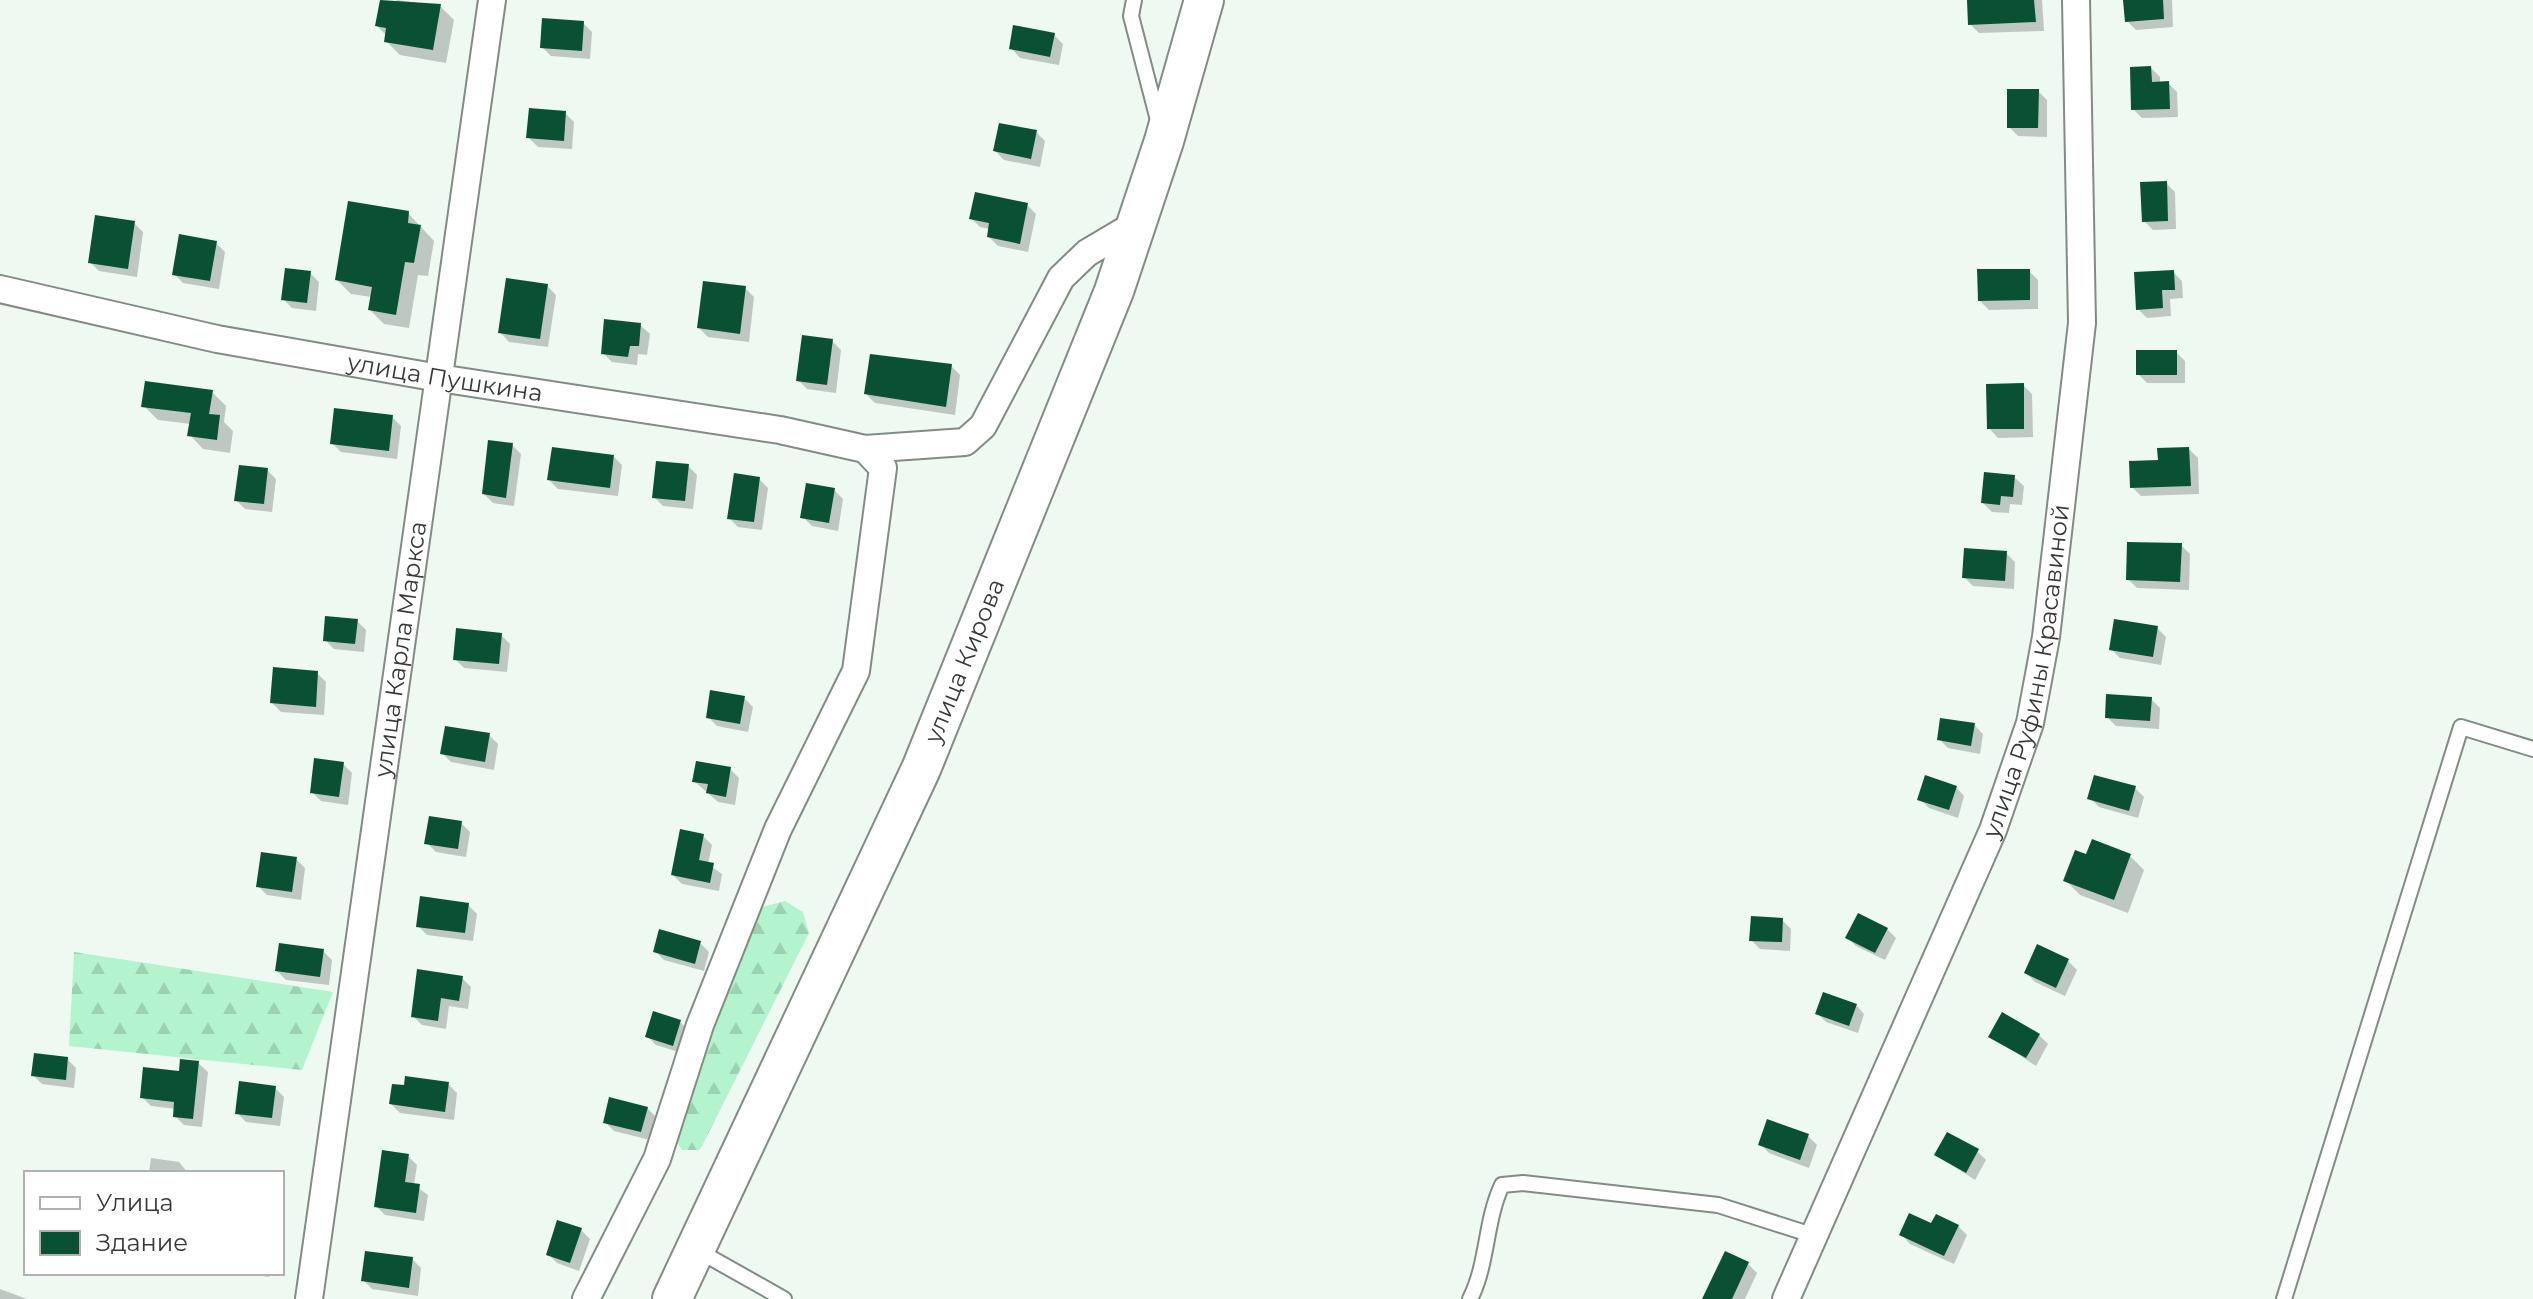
<svg xmlns="http://www.w3.org/2000/svg" width="2533" height="1299" viewBox="0 0 2533 1299" font-family="Montserrat,sans-serif">
  <style>
    .forest { fill: url(#forest-firs) }
    .shadow { fill: #0003 }
    .building { fill: #0a5032 }
    .lines { fill: none; stroke-linecap: round; stroke-linejoin: round }
    .service-casing { stroke: #828b85; stroke-width: 18 }
    .minor-casing { stroke: #828b85; stroke-width: 30 }
    .secondary-casing { stroke: #828b85; stroke-width: 42 }
    .service { stroke: #fff; stroke-width: 14 }
    .minor { stroke: #fff; stroke-width: 26 }
    .secondary { stroke: #fff; stroke-width: 38 }
    .labels { text-anchor: middle; stroke-width: 8; stroke-linejoin: round; paint-order: stroke }
    .street-label { font-size: 24px; fill: #363a37; stroke: #fff }
  </style>
  <defs>
    <pattern id="forest-firs" width="22" height="20" patternUnits="userSpaceOnUse" patternTransform="scale(2)"><rect width="22" height="20" fill="#b3f4ce"/><path d="M5 1l3.5 6h-7zM16 11l3.5 6h-7z" fill="#9bd2b2"/></pattern>
  </defs>
  <rect width="100%" height="100%" fill="#eef9f2"/>
  <!-- forest -->
  <g class="forest">
    <path d="M785 901 803 912 809 933 700 1150H682L674 1138 709 1031 762 907Z"/>
    <path d="M74 952 333 992 302 1070 69 1046Z"/>
  </g>
  <!-- shadow -->
  <g class="shadow">
    <path d="M397 0 440 6 454 20 446 63 400 55 386 41 387 36 377 26Z"/>
    <path d="M1969 0H2042L2044 31 1979 33 1970 24Z"/>
    <path d="M2126 0H2172L2173 27 2136 30 2127 21Z"/>
    <path d="M583 23 592 32 590 59 551 56 542 47Z"/>
    <path d="M1054 35 1063 44 1059 65 1020 58 1011 48Z"/>
    <path d="M2151 68 2160 77V83H2168L2177 92 2178 117 2142 118 2133 109Z"/>
    <path d="M2038 91 2047 100V137L2018 136 2009 127Z"/>
    <path d="M565 113 574 122 572 149 538 147 529 138Z"/>
    <path d="M1036 132 1045 141 1040 167 1004 160 995 151Z"/>
    <path d="M2166 183 2175 192 2176 229 2153 230 2144 221Z"/>
    <path d="M1027 205 1036 214 1028 252 998 246 989 237 990 229 980 227 971 218Z"/>
    <path d="M408 213 434 241 428 276 418 275 409 328 384 324 370 310 372 297 351 294 337 280Z"/>
    <path d="M134 223 143 232 137 277 99 271 90 262Z"/>
    <path d="M216 243 225 252 219 289 183 283 174 274Z"/>
    <path d="M2029 271 2038 280V309L1989 310 1980 301Z"/>
    <path d="M2173 272 2182 281 2183 298 2170 299 2171 316 2147 318 2138 309Z"/>
    <path d="M310 273 319 282 316 311 292 308 283 299Z"/>
    <path d="M547 286 556 295 548 347 509 342 500 332Z"/>
    <path d="M745 288 754 297 749 342 708 337 699 328Z"/>
    <path d="M640 325 650 334 647 355 638 354 637 365 612 362 603 353Z"/>
    <path d="M832 341 841 350 836 393 807 389 798 380Z"/>
    <path d="M2176 352 2185 361V383H2147L2138 374Z"/>
    <path d="M951 366 960 375 955 415 875 403 866 394Z"/>
    <path d="M2023 385 2032 394 2033 437 1998 438 1989 428Z"/>
    <path d="M212 392 226 406 224 422 233 431 230 453 203 449 190 435 191 424 158 420 144 406Z"/>
    <path d="M392 417 401 426 397 459 341 452 332 443Z"/>
    <path d="M512 445 521 454 514 506 493 503 484 494Z"/>
    <path d="M2189 449 2198 458 2199 494 2141 496 2132 487 2160 462Z"/>
    <path d="M613 456 622 465 618 496 558 489 549 480Z"/>
    <path d="M688 466 697 475 693 509 663 506 654 497Z"/>
    <path d="M267 470 276 479 272 512 245 509 236 500Z"/>
    <path d="M2014 477 2024 486 2022 505 2010 504 2009 513 1992 512 1983 503Z"/>
    <path d="M759 479 768 488 762 530 738 527 729 518Z"/>
    <path d="M834 490 843 499 838 531 812 526 803 517Z"/>
    <path d="M2181 545 2190 554 2189 590 2137 588 2128 579Z"/>
    <path d="M2006 553 2015 562 2014 589 1973 586 1964 577Z"/>
    <path d="M357 621 366 630 364 652 334 649 325 640Z"/>
    <path d="M2157 628 2166 637 2161 665 2120 658 2111 649Z"/>
    <path d="M501 635 510 644 507 672 464 668 455 659Z"/>
    <path d="M317 673 326 682 324 715 281 712 272 703Z"/>
    <path d="M744 698 753 707 748 732 717 726 708 717Z"/>
    <path d="M2151 699 2160 708 2159 729 2116 726 2107 717Z"/>
    <path d="M1974 725 1983 734 1980 754 1948 748 1939 739Z"/>
    <path d="M489 735 498 744 494 770 451 762 442 753Z"/>
    <path d="M343 764 352 773 348 805 321 801 312 792Z"/>
    <path d="M730 769 739 778 735 805 718 802 694 781Z"/>
    <path d="M1956 787 1964 796 1958 818 1929 808 1920 799Z"/>
    <path d="M2135 788 2144 797 2138 818 2099 807 2090 798Z"/>
    <path d="M461 823 470 832 466 857 436 852 427 843Z"/>
    <path d="M703 836 712 845 708 864 722 874 719 891 682 884 673 875Z"/>
    <path d="M2130 856 2144 870 2128 913 2080 895 2066 881 2087 857Z"/>
    <path d="M296 859 305 868 301 900 267 895 258 886Z"/>
    <path d="M468 905 477 914 473 941 427 935 418 926Z"/>
    <path d="M1782 920 1791 929 1790 951 1760 949 1751 940Z"/>
    <path d="M1887 929 1896 938 1885 960 1856 946 1847 937Z"/>
    <path d="M700 943 709 952 704 971 664 960 655 951Z"/>
    <path d="M323 951 332 960 329 985 286 980 277 971Z"/>
    <path d="M2068 961 2077 970 2065 996 2035 982 2026 973Z"/>
    <path d="M462 978 471 987 468 1009 449 1006 446 1029 422 1025 413 1016Z"/>
    <path d="M1856 1005 1864 1014 1858 1033 1826 1022 1817 1013Z"/>
    <path d="M680 1022 689 1031 682 1053 656 1045 647 1036Z"/>
    <path d="M2039 1035 2048 1044 2036 1066 1991 1036Z"/>
    <path d="M67 1059 76 1068 74 1088 42 1084 33 1075Z"/>
    <path d="M198 1063 208 1072 202 1127 184 1125 175 1116 176 1109 151 1106 142 1097Z"/>
    <path d="M448 1084 457 1093 454 1120 400 1113 391 1104 406 1087Z"/>
    <path d="M275 1088 284 1097 280 1126 246 1122 237 1113Z"/>
    <path d="M647 1108 656 1117 650 1140 614 1131 605 1122Z"/>
    <path d="M1808 1136 1817 1145 1809 1168 1769 1153 1760 1144Z"/>
    <path d="M1977 1151 1986 1160 1975 1180 1937 1155Z"/>
    <path d="M408 1156 417 1165 414 1185 428 1195 424 1221 385 1215 376 1206Z"/>
    <path d="M151 1158 179 1162 188 1173H149Z"/>
    <path d="M1932 1226H1958L1967 1235 1954 1264 1910 1244 1902 1235Z"/>
    <path d="M581 1230 590 1239 579 1271 557 1263 548 1254Z"/>
    <path d="M412 1259 421 1268 418 1296 372 1289 363 1280Z"/>
    <path d="M1748 1264 1757 1273 1745 1299H1704Z"/>
    <path d="M242 1273H270L269 1277Z"/>
    <path d="M0 1289 27 1299H0Z"/>
  </g>
  <!-- building -->
  <g class="building">
    <path d="M380 0 441 4 433 50 384 42 386 28 375 26Z"/>
    <path d="M1967 0H2034L2036 22 1968 25Z"/>
    <path d="M2123 0H2163L2164 19 2125 22Z"/>
    <path d="M542 18 584 21 582 51 540 48Z"/>
    <path d="M1013 25 1055 33 1050 57 1009 49Z"/>
    <path d="M2151 66 2152 82 2169 81 2170 109 2131 110 2130 67Z"/>
    <path d="M2007 89H2039L2038 128H2007Z"/>
    <path d="M529 108 566 111 564 141 526 138Z"/>
    <path d="M999 123 1037 130 1031 159 993 151Z"/>
    <path d="M2167 181 2168 221 2142 222 2140 182Z"/>
    <path d="M975 192 1028 203 1020 244 987 237 989 223 969 219Z"/>
    <path d="M348 201 409 211 408 223 421 225 414 263 405 262 396 315 368 310 372 287 335 280Z"/>
    <path d="M95 215 135 221 128 269 88 263Z"/>
    <path d="M179 234 217 241 210 281 172 275Z"/>
    <path d="M285 268 311 271 307 303 281 300Z"/>
    <path d="M1977 269H2030V300L1978 301Z"/>
    <path d="M2174 270 2175 290H2162L2163 308 2136 310 2134 272Z"/>
    <path d="M506 278 548 284 540 339 498 333Z"/>
    <path d="M703 281 746 286 740 334 697 328Z"/>
    <path d="M604 319 641 323 639 346H630L628 357 601 354Z"/>
    <path d="M802 335 833 339 827 385 796 381Z"/>
    <rect x="2136" y="350" width="41" height="25"/>
    <path d="M870 354 952 364 946 407 864 394Z"/>
    <path d="M145 381 213 390 209 414 220 415 217 440 187 436 191 413 141 407Z"/>
    <path d="M2024 383V429H1987L1986 384Z"/>
    <path d="M334 408 393 415 389 451 330 444Z"/>
    <path d="M488 440 513 443 506 498 482 494Z"/>
    <path d="M552 447 614 455 610 488 547 480Z"/>
    <path d="M2189 447 2191 486 2130 488 2129 461 2158 460 2157 448Z"/>
    <path d="M656 461 689 464 685 501 652 498Z"/>
    <path d="M239 465 268 468 264 504 234 501Z"/>
    <path d="M1984 472 2015 475 2013 497 2001 496 2000 505 1981 503Z"/>
    <path d="M734 473 760 477 754 522 727 519Z"/>
    <path d="M806 483 835 488 829 523 800 518Z"/>
    <path d="M2127 542 2182 543 2180 582 2126 580Z"/>
    <path d="M1964 548 2007 551 2005 581 1962 578Z"/>
    <path d="M325 616 358 619 355 644 323 641Z"/>
    <path d="M2114 619 2158 626 2153 657 2109 650Z"/>
    <path d="M456 628 502 633 499 664 453 660Z"/>
    <path d="M273 667 318 671 316 707 270 703Z"/>
    <path d="M710 690 745 696 740 724 706 718Z"/>
    <path d="M2106 694 2152 697 2150 721 2105 718Z"/>
    <path d="M1940 718 1975 723 1971 746 1937 740Z"/>
    <path d="M445 726 490 733 485 762 440 754Z"/>
    <path d="M314 758 344 762 339 797 310 793Z"/>
    <path d="M696 761 731 767 726 797 706 793 708 784 692 782Z"/>
    <path d="M1925 775 1957 786 1949 810 1917 800Z"/>
    <path d="M2094 775 2136 786 2129 811 2087 799Z"/>
    <path d="M429 816 462 821 458 849 424 844Z"/>
    <path d="M680 829 704 834 699 860 714 863 710 883 671 875Z"/>
    <path d="M2092 839 2131 854 2114 900 2063 881 2075 850 2086 854Z"/>
    <path d="M261 852 297 857 292 892 256 887Z"/>
    <path d="M420 896 469 903 465 933 416 927Z"/>
    <path d="M1858 913 1888 928 1875 953 1845 938Z"/>
    <path d="M1751 916 1783 918 1782 942 1749 941Z"/>
    <path d="M659 929 701 941 695 964 653 952Z"/>
    <path d="M279 943 324 949 320 977 275 971Z"/>
    <path d="M2037 944 2069 959 2056 988 2024 973Z"/>
    <path d="M417 969 463 976 459 1001 441 998 438 1021 411 1017Z"/>
    <path d="M1823 992 1857 1004 1849 1026 1815 1014Z"/>
    <path d="M653 1011 681 1020 673 1046 645 1037Z"/>
    <path d="M2002 1012 2040 1034 2026 1058 1988 1037Z"/>
    <path d="M34 1053 68 1057 66 1080 31 1076Z"/>
    <path d="M180 1059 199 1061 193 1119 173 1117 174 1102 140 1098 143 1067 179 1071Z"/>
    <path d="M405 1076 449 1082 445 1112 389 1104 392 1084 404 1085Z"/>
    <path d="M239 1081 276 1086 272 1118 235 1114Z"/>
    <path d="M609 1097 648 1107 641 1132 603 1123Z"/>
    <path d="M1767 1119 1809 1134 1800 1160 1758 1145Z"/>
    <path d="M1947 1132 1979 1149 1966 1173 1934 1155Z"/>
    <path d="M382 1150 409 1154 405 1182 420 1184 416 1213 374 1207Z"/>
    <path d="M1909 1213 1931 1223 1936 1214 1959 1225 1944 1256 1899 1235Z"/>
    <path d="M557 1220 582 1228 570 1263 546 1255Z"/>
    <path d="M365 1251 413 1257 409 1288 361 1281Z"/>
    <path d="M1725 1251 1749 1262 1732 1299H1702Z"/>
  </g>
  <g class="lines">
    <defs>
      <g id="service">
        <path d="M1134 0 1131 16 1159 124"/>
        <path d="M697 1250 784 1299"/>
        <path d="M1470 1299C1488 1264 1485 1221 1502 1185L1523 1183 1718 1205 1815 1236"/>
        <path d="M2284 1299 2461 727 2533 749"/>
      </g>
      <g id="minor">
        <path id="s1" d="M0 289 217 339 439 378 780 430 865 449 883 468 856 671 778 829 700 1025 657 1159 586 1299"/>
        <path d="M865 449 965 442 983 426 1061 278 1087 253 1136 224"/>
        <path id="s2" d="M309 1299 492 0"/>
        <path id="s3" d="M1786 1299 1993 830 2030 723 2046 637 2082 323 2076 0"/>
      </g>
      <g id="secondary">
        <path id="s4" d="M672 1299 921 769 1114 291 1164 141 1204 0"/>
      </g>
    </defs>
    <!-- service casing -->
    <use href="#service" class="service-casing"/>
    <!-- minor casing -->
    <use href="#minor" class="minor-casing"/>
    <!-- secondary casing -->
    <use href="#secondary" class="secondary-casing"/>
    <!-- service -->
    <use href="#service" class="service"/>
    <!-- minor -->
    <use href="#minor" class="minor"/>
    <!-- secondary -->
    <use href="#secondary" class="secondary"/>
  </g>
  <g class="labels">
    <!-- street labels -->
    <g class="street-label">
      <text dy="8" stroke="none"><textPath href="#s1" startOffset="454">улица Пушкина</textPath></text>
      <text dy="8" stroke="none"><textPath href="#s2" startOffset="656">улица Карла Маркса</textPath></text>
      <text dy="8" stroke="none"><textPath href="#s4" startOffset="702">улица Кирова</textPath></text>
      <text dy="8" stroke="none"><textPath href="#s3" startOffset="676">улица Руфины Красавиной</textPath></text>
    </g>
  </g>
  <!-- legend -->
  <rect x="24" y="1171" width="260" height="104" fill="#ffffff" stroke="#afb0af" stroke-width="2"/>
  <rect x="40" y="1197" width="40" height="12" fill="#ffffff" stroke="#afb0af" stroke-width="2"/>
  <text x="96" y="1211" font-size="24" fill="#363a37">Улица</text>
  <rect x="40" y="1231" width="40" height="24" fill="#0a5032" stroke="#afb0af" stroke-width="2"/>
  <text x="96" y="1251" font-size="24" fill="#363a37">Здание</text>
</svg>
